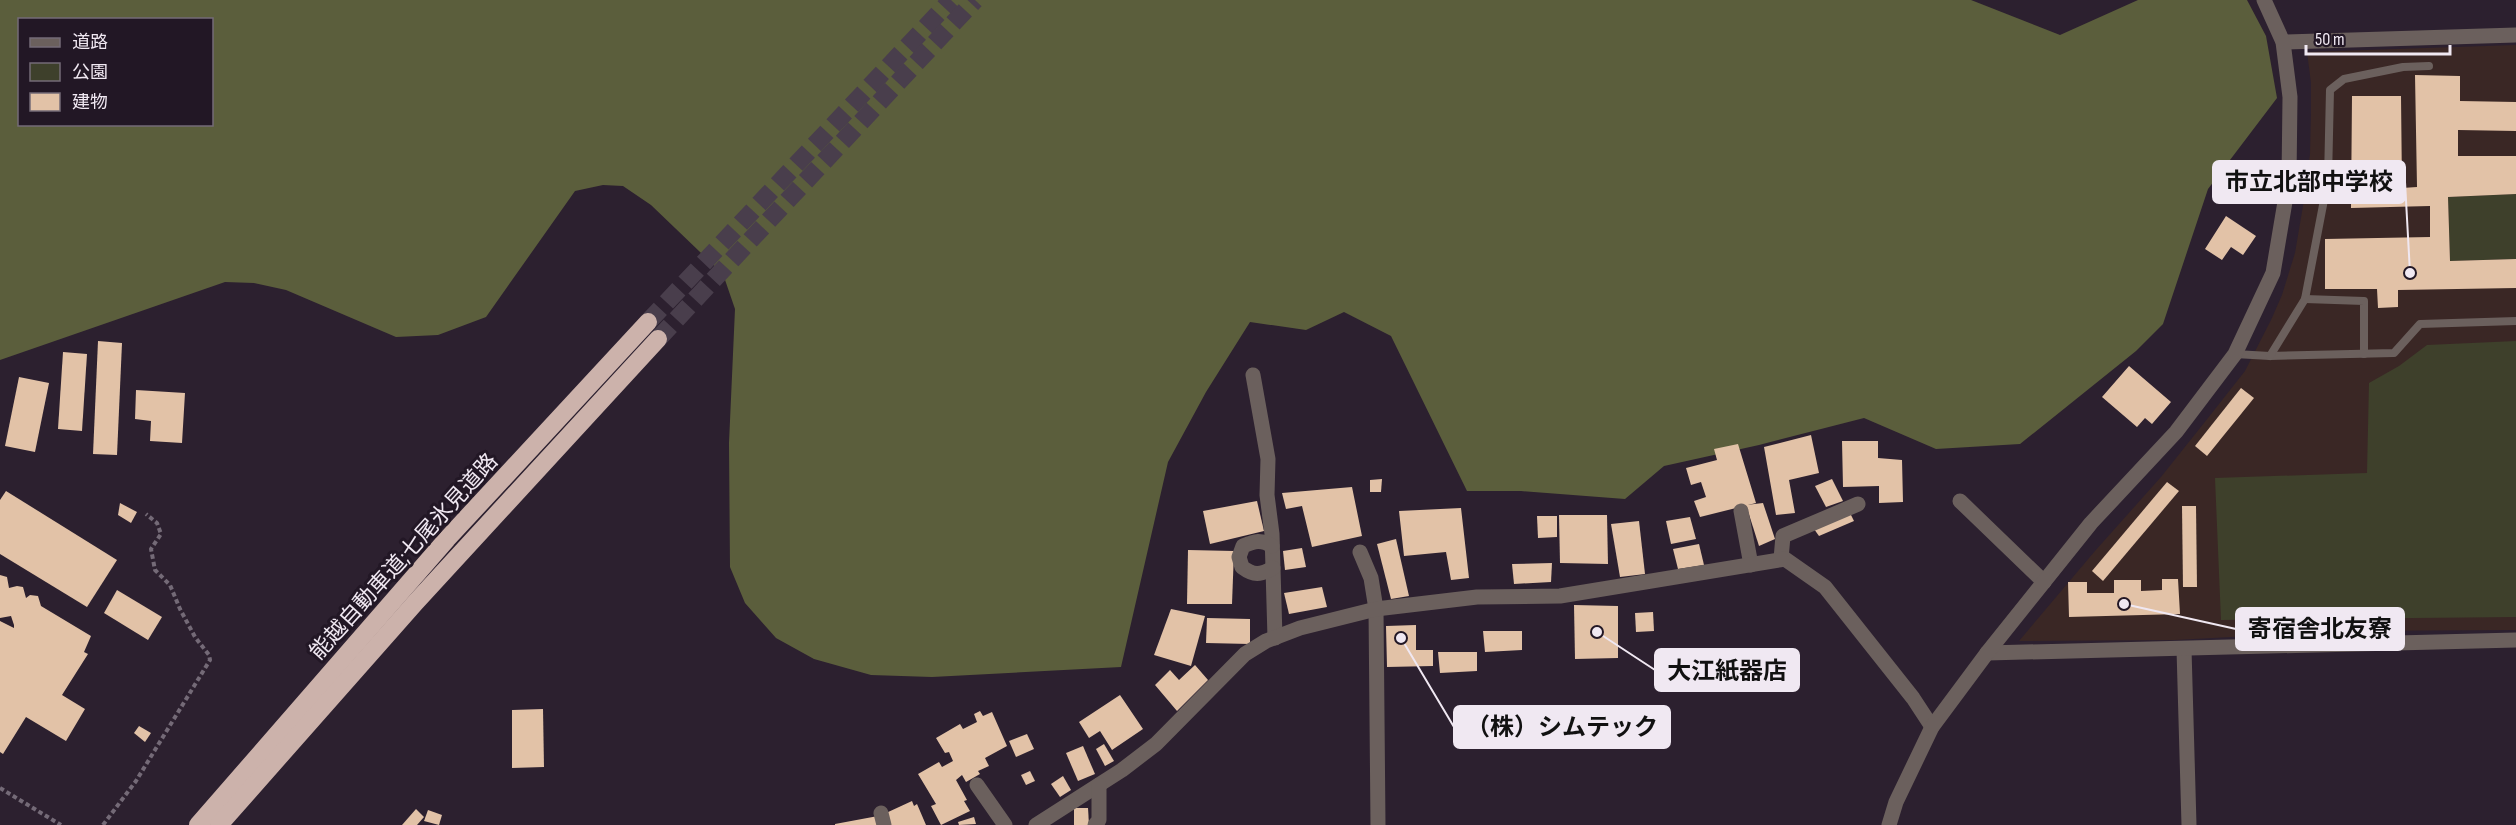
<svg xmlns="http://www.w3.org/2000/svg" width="2516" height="825" viewBox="0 0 2516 825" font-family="'Sofia Sans Condensed','Noto Sans JP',sans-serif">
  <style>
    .education { fill: #3a2725 }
    .green { fill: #3e402b }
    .forest { fill: #5b5e3c; fill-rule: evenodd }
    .building { fill: #e2c2a7 }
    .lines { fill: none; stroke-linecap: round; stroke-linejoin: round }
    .motorway-tunnel { stroke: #493e4c; stroke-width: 18; stroke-dasharray: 18 9; stroke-linecap: butt }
    .path { stroke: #746a77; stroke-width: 4; stroke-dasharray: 4.5 3; stroke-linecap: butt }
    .service { stroke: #6b605d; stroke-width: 8 }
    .minor { stroke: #6b605d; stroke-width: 15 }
    .tertiary { stroke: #6b605d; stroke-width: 15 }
    .motorway { stroke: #ccb2ab; stroke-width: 18 }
    .labels { text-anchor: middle; stroke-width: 6; stroke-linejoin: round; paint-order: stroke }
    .street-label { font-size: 22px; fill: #f0e8f2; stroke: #221725 }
    .leader { fill: none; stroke: #f0e8f2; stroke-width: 2 }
    .callout-dot { fill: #f0e8f2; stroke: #221725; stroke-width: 2 }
    .callout { fill: #f0e8f2; stroke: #f0e8f2; stroke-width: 2 }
    .callout-label { font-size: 24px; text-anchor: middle; font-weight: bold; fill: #111 }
  </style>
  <rect width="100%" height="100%" fill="#2c202f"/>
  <!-- education -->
  <path class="education" d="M2516 45V630L2346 631 2175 640 2019 641 2095 551 2161 477 2208 418 2245 371 2271 320 2282 295 2295 253 2304 200 2310 154 2311 114V83L2307 52Z"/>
  <!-- green -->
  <g class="green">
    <path d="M2516 194V259L2450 261 2448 197Z"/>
    <path d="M2516 341V617L2221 620 2215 478 2367 473 2369 383 2399 366 2427 345Z"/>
  </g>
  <!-- forest -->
  <path class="forest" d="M0 0H1971L2060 35 2138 0H2247L2266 36 2277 98 2208 189 2163 324 2136 351 2020 444 1936 449 1864 418 1759 445 1664 466 1625 499 1521 491H1467L1391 336 1344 312 1306 330 1250 322 1206 392 1168 462 1121 667 932 677 871 675 814 659 776 638 745 603 730 567 729 443 735 309 723 274 651 205 623 186 603 185 575 191 486 317 438 335 396 337 286 290 254 283 225 282 0 360ZM20 20H212V124H20Z"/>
  <!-- building -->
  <g class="building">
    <path d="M2415 75 2460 76V101L2516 102V131L2458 130V156H2516V194L2448 197 2450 261 2516 259V288L2398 290V307L2378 308 2377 289H2325V239L2430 237V206L2351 208 2352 96H2401L2402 188 2417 187Z"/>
    <path d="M2226 216 2256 236 2243 255 2231 247 2222 260 2205 249Z"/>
    <path d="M98 341 122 343 117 455 93 454Z"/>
    <path d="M63 352 87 354 82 431 58 429Z"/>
    <path d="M2129 366 2171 402 2152 424 2145 418 2137 427 2102 397Z"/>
    <path d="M19 377 49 383 35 452 5 446Z"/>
    <path d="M2241 388 2254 398 2207 456 2195 446Z"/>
    <path d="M136 390 185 393 182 443 150 441 151 421 135 419Z"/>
    <path d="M1811 435 1819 473 1789 480 1795 513 1776 515 1764 447Z"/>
    <path d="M1842 441H1878V458L1902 460 1903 502 1879 503V486L1843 487Z"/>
    <path d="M1738 444 1756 503 1700 517 1694 501 1706 497 1701 482 1691 485 1686 468 1717 460 1714 449Z"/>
    <path d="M1382 479 1381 492H1370V480Z"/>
    <path d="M1832 479 1843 501 1826 507 1815 486Z"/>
    <path d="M2167 482 2179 491 2103 581 2092 571Z"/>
    <path d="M1352 487 1362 536 1312 547 1302 506 1286 509 1282 493Z"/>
    <path d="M6 491 117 560 87 607 0 554V500Z"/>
    <path d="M1257 501 1264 531 1210 544 1203 511Z"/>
    <path d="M120 503 137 512 131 523 118 515Z"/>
    <path d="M1763 503 1775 539 1759 546 1746 505Z"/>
    <path d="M2182 506H2196L2197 587H2183Z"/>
    <path d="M1461 508 1469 578 1451 580 1446 552 1404 556 1399 511Z"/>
    <path d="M1850 513 1854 521 1819 536 1814 529Z"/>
    <path d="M1559 515H1607L1608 564 1560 563Z"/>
    <path d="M1537 516H1557V537L1538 538Z"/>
    <path d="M1690 517 1696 539 1671 544 1666 521Z"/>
    <path d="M1639 521 1645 574 1620 577 1611 524Z"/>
    <path d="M1396 539 1409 596 1391 599 1377 544Z"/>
    <path d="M1699 544 1704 565 1678 569 1673 549Z"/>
    <path d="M1302 548 1306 567 1285 570 1283 551Z"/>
    <path d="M1188 550 1234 551 1232 604H1187Z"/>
    <path d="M1552 563 1551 582 1514 584 1512 564Z"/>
    <path d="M0 575 7 577 9 588 17 586 23 587 26 598 30 595 38 596 41 606 91 636 84 652 88 654 62 695 85 709 66 741 26 717 3 754 0 752V621L14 628V625L11 616 0 618Z"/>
    <path d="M2162 579H2178L2180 614 2069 617 2068 582H2087V593H2114V580H2141V591L2162 590Z"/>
    <path d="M1322 587 1327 607 1289 614 1284 593Z"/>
    <path d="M117 590 162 617 148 640 104 613Z"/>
    <path d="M1574 605 1618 606V658L1575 659Z"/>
    <path d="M1171 609 1205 616 1191 666 1154 655Z"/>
    <path d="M1653 612 1654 631 1636 632 1635 613Z"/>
    <path d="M1207 618 1250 619V644L1206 643Z"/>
    <path d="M1416 625V650H1433V666L1387 667 1386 626Z"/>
    <path d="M1483 631H1522V650L1485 652Z"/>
    <path d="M1438 652H1477V671L1440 673Z"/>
    <path d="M1195 665 1208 680 1177 711 1155 685 1170 670 1179 680Z"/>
    <path d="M1120 695 1143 729 1112 750 1100 731 1089 738 1079 722Z"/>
    <path d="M543 709 544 767 512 768V710Z"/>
    <path d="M980 711 983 716 992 712 1007 746 985 758 989 766 978 771 980 774 966 782 962 775 956 780 967 800 964 801 970 811 941 825 931 806 936 804 918 774 939 762 942 767 953 761 949 752 945 753 936 738 960 724 963 729 977 722 974 714Z"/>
    <path d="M139 726 151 733 145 742 134 733Z"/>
    <path d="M1027 734 1034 749 1016 757 1009 741Z"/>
    <path d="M1104 744 1114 761 1105 766 1096 749Z"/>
    <path d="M1083 746 1095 774 1078 781 1066 753Z"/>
    <path d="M1030 771 1035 781 1026 785 1021 775Z"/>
    <path d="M1063 776 1071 790 1060 797 1051 784Z"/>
    <path d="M912 801 914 806 917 804 926 825H891L886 813Z"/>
    <path d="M1074 808H1088L1089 825H1074Z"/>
    <path d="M416 809 424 817 417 825H402Z"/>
    <path d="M428 810 442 815 439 825 424 821Z"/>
    <path d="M878 816 879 825H835V824Z"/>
    <path d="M974 817 976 824 959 825 958 822Z"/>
  </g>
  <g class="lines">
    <!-- motorway-tunnel -->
    <g class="motorway-tunnel">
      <path d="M648 322 951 0"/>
      <path d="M658 339 975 0"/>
    </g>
    <!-- path -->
    <g class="path">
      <path d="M0 788 61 825"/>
      <path d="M103 825 136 781 210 660 209 655 195 637 180 609 170 585 155 570 151 549 161 534 157 523 146 514"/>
    </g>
    <!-- service -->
    <g class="service">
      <path d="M2305 299 2364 301V354"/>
      <path d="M2235 354 2270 356 2394 353 2420 324 2516 321"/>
      <path d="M2270 356 2305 299 2328 179 2330 90 2344 79 2403 67 2429 66"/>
    </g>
    <!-- minor -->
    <g class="minor">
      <path d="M2283 42 2516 35"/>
      <path d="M1253 375 1268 459 1267 495 1272 534 1275 638"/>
      <path d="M1960 501 2044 582"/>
      <path d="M1741 511 1751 565"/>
      <path d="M1272 546C1261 539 1255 541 1243 546L1239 557 1242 567C1254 576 1260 575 1273 568"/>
      <path d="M1360 552 1371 578 1376 609 1378 825"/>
      <path d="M1781 559 1783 536 1858 504"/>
      <path d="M2184 649 2189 825"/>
      <path d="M1987 653 2516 640"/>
      <path d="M977 785 1005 825"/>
      <path d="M881 813 884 825"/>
      <path d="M1036 825 1122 770 1156 744 1245 654 1266 641 1300 628 1376 609 1477 597 1560 596 1785 559 1825 587 1913 698 1932 727"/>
      <path d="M1095 825 1099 820V785"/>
    </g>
    <!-- tertiary -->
    <path class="tertiary" d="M1889 825 1896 802 1932 727 1987 653 2091 523 2176 432 2235 354 2273 273 2289 178 2290 97 2283 42 2264 0"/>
    <!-- motorway -->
    <g class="motorway">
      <path d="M198 825 447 539 648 322"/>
      <path d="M219 825 415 603 658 339"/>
    </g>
  </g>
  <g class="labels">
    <!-- street labels -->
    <g class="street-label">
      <text transform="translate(403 556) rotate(-48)" y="8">能越自動車道;七尾氷見道路</text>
    </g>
  </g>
  <!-- callouts -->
  <path class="leader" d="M2410 273L2405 182M2124 604L2236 629M1597 632L1655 670M1401 638L1454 727"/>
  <g class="callout-dot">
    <circle cx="2410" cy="273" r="6"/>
    <circle cx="2124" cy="604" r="6"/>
    <circle cx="1597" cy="632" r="6"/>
    <circle cx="1401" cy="638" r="6"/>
  </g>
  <g class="callout">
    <rect x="2213" y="161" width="192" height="42" rx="6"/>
    <rect x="2236" y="608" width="168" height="42" rx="6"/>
    <rect x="1655" y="649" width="144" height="42" rx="6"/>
    <rect x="1454" y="706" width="216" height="42" rx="6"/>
  </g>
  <g class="callout-label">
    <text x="2309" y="190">市立北部中学校</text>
    <text x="2320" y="637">寄宿舎北友寮</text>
    <text x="1727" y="679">大江紙器店</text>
    <text x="1562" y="735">（株）シムテック</text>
  </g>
  <!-- legend -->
  <rect x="18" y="18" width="195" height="108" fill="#221725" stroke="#746b77" stroke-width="1.5"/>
  <rect x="30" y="38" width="30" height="9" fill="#6b605d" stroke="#746b77" stroke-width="1.5"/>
  <text x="72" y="48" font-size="18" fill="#f0e8f2">道路</text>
  <rect x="30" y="63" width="30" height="18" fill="#3e402b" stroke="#746b77" stroke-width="1.5"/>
  <text x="72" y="78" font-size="18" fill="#f0e8f2">公園</text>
  <rect x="30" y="93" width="30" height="18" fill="#e2c2a7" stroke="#746b77" stroke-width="1.5"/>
  <text x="72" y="108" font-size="18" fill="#f0e8f2">建物</text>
  <!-- scale -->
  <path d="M2306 45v9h144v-9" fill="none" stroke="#f0e8f2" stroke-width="3"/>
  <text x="2315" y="45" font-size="18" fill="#f0e8f2" stroke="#221725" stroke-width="4.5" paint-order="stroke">50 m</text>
</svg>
